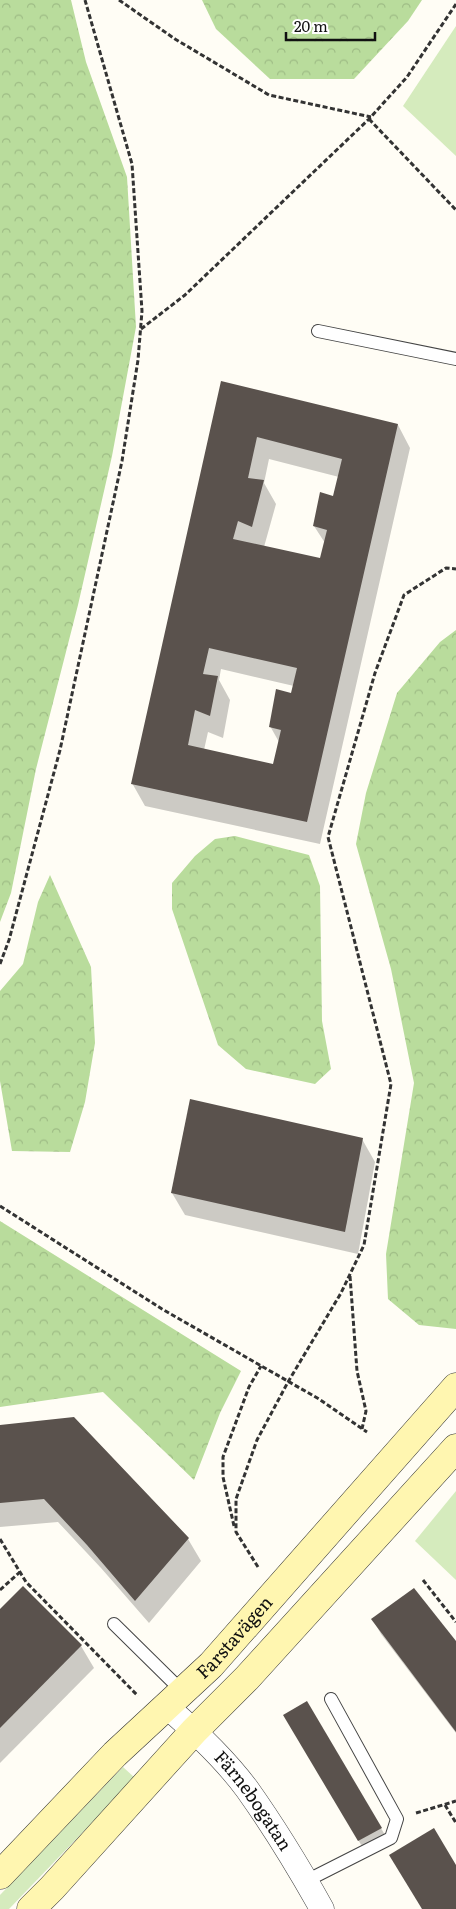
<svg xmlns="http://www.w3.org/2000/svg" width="456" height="1909" viewBox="0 0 456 1909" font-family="Literata,serif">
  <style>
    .grass { fill: #d5ebbd }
    .forest { fill: url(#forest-crowns) }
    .shadow { fill: #0003; fill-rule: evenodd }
    .building { fill: #5a524d; fill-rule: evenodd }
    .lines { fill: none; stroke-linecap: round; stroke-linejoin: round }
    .lane-casing { stroke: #444; stroke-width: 14 }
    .street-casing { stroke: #444; stroke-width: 25 }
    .secondary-casing { stroke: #333; stroke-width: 29 }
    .path { stroke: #333; stroke-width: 3; stroke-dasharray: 5 2.5; stroke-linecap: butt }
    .lane { stroke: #fff; stroke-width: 12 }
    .street { stroke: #fff; stroke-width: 24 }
    .secondary { stroke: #fff6b0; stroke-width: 28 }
    .labels { text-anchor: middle; stroke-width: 5; stroke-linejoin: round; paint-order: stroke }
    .street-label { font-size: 18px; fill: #111; stroke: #fff }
  </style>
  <defs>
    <pattern id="forest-crowns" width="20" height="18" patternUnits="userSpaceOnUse" patternTransform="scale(1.25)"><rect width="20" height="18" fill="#b9dc9c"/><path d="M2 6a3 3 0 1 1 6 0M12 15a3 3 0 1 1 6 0" fill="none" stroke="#9ebc85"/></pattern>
  </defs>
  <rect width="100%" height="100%" fill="#fffdf5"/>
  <!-- grass -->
  <g class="grass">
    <path d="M456 26V156L403 106Z"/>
    <path d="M456 1491V1580L415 1541Z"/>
    <path d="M123 1767 135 1778 9 1909H0V1895Z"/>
  </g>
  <!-- forest -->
  <g class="forest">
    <path d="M0 0H71L86 62 127 177 136 327 112 456 78 605 36 769 11 893 0 922Z"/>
    <path d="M202 0H422L408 21 354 79H270L216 29Z"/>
    <path d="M456 630V1329L419 1325 388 1299 386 1254 414 1083 391 969 356 844 366 793 397 693 440 642Z"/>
    <path d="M235 836 309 855 320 886 322 1021 331 1069 315 1084 246 1069 218 1045 172 909V883L195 856 215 839Z"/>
    <path d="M50 875 91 967 95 1043 85 1102 70 1152 12 1151 0 1081V991L23 964 38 902Z"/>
    <path d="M0 1221 241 1371 220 1413 194 1480 103 1392 0 1407Z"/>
  </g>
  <!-- shadow -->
  <g class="shadow">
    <path d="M222 383 398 425 410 448 320 844 145 806 132 783ZM269 459 339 477 334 498 314 526 325 543 321 560 264 547 276 504 264 483ZM221 669 294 686 292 695 270 726 279 742 274 766 204 750 208 732 223 738 230 700 219 680Z"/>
    <path d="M362 1139 375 1162 358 1254 185 1215 172 1193Z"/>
    <path d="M74 1419 188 1539 201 1561 149 1623 101 1568 58 1522 0 1527V1426Z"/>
    <path d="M0 1611 81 1646 94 1668 0 1763Z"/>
    <path d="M373 1620 456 1643V1733L381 1634Z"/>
    <path d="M307 1703 385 1835 363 1848 285 1716Z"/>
  </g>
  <!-- building -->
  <g class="building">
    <path d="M221 381 398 424 307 822 131 784ZM257 437 342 459 333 496 320 492 313 526 327 530 320 558 233 539 238 521 252 527 264 480 248 478ZM209 648 297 668 291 693 276 689 269 727 281 730 273 764 188 745 195 710 210 716 218 676 203 674Z"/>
    <path d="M190 1099 363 1138 345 1232 171 1193Z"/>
    <path d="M74 1417 189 1538 135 1601 87 1545 44 1499 0 1503V1425Z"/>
    <path d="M23 1586 82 1645 0 1728V1609Z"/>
    <path d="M414 1588 456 1641V1732L371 1619Z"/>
    <path d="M307 1701 382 1828 358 1841 283 1715Z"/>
    <path d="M434 1828 456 1865V1909H422L389 1855Z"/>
  </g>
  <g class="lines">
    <defs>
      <g id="lane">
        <path d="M318 331 456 359"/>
        <path d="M114 1624 182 1691"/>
        <path d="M306 1881 391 1838 397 1819 331 1699"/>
      </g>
      <g id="street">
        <path id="s1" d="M167 1707C195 1731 224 1758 247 1789 274 1827 299 1868 322 1909"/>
      </g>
      <g id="secondary">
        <path id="s2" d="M0 1875 115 1754 211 1665 456 1387"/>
        <path d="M31 1909 52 1888 194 1731 247 1678 456 1448"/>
      </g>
    </defs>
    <!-- lane casing -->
    <use href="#lane" class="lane-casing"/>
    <!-- street casing -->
    <use href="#street" class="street-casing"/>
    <!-- secondary casing -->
    <use href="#secondary" class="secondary-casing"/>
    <!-- path -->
    <g class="path">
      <path d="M119 0 175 39 269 95 371 117"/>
      <path d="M369 119 456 210"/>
      <path d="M141 329 185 295 369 119 407 77 456 4"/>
      <path d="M0 964 9 940 60 750 122 461 138 360 142 311 132 164 85 0"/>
      <path d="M0 1206 162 1309 319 1399 367 1432"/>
      <path d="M350 1276 357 1371 366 1411 362 1429"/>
      <path d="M234 1526 223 1477V1457L249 1387 261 1366"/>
      <path d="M0 1539 26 1582 138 1696"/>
      <path d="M258 1567 236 1532V1499L257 1440 288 1382 341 1293 364 1245 391 1084 328 837 375 673 404 595 446 568 456 569"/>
      <path d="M423 1580 456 1622"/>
      <path d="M0 1590 20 1572"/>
      <path d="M445 1805 456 1823"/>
      <path d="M416 1813 456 1801"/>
    </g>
    <!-- lane -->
    <use href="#lane" class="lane"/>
    <!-- street -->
    <use href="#street" class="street"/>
    <!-- secondary -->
    <use href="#secondary" class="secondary"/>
  </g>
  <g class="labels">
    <!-- street labels -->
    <g class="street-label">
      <text dy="6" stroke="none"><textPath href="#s2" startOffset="334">Farstavägen</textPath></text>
      <text dy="6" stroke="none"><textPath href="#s1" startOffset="128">Färnebogatan</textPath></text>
    </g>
  </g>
  <!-- scale -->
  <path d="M286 32v8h89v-8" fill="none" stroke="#111111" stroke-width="2.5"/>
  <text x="294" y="32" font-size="15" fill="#111111" stroke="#ffffff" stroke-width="4" paint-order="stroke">20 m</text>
</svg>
